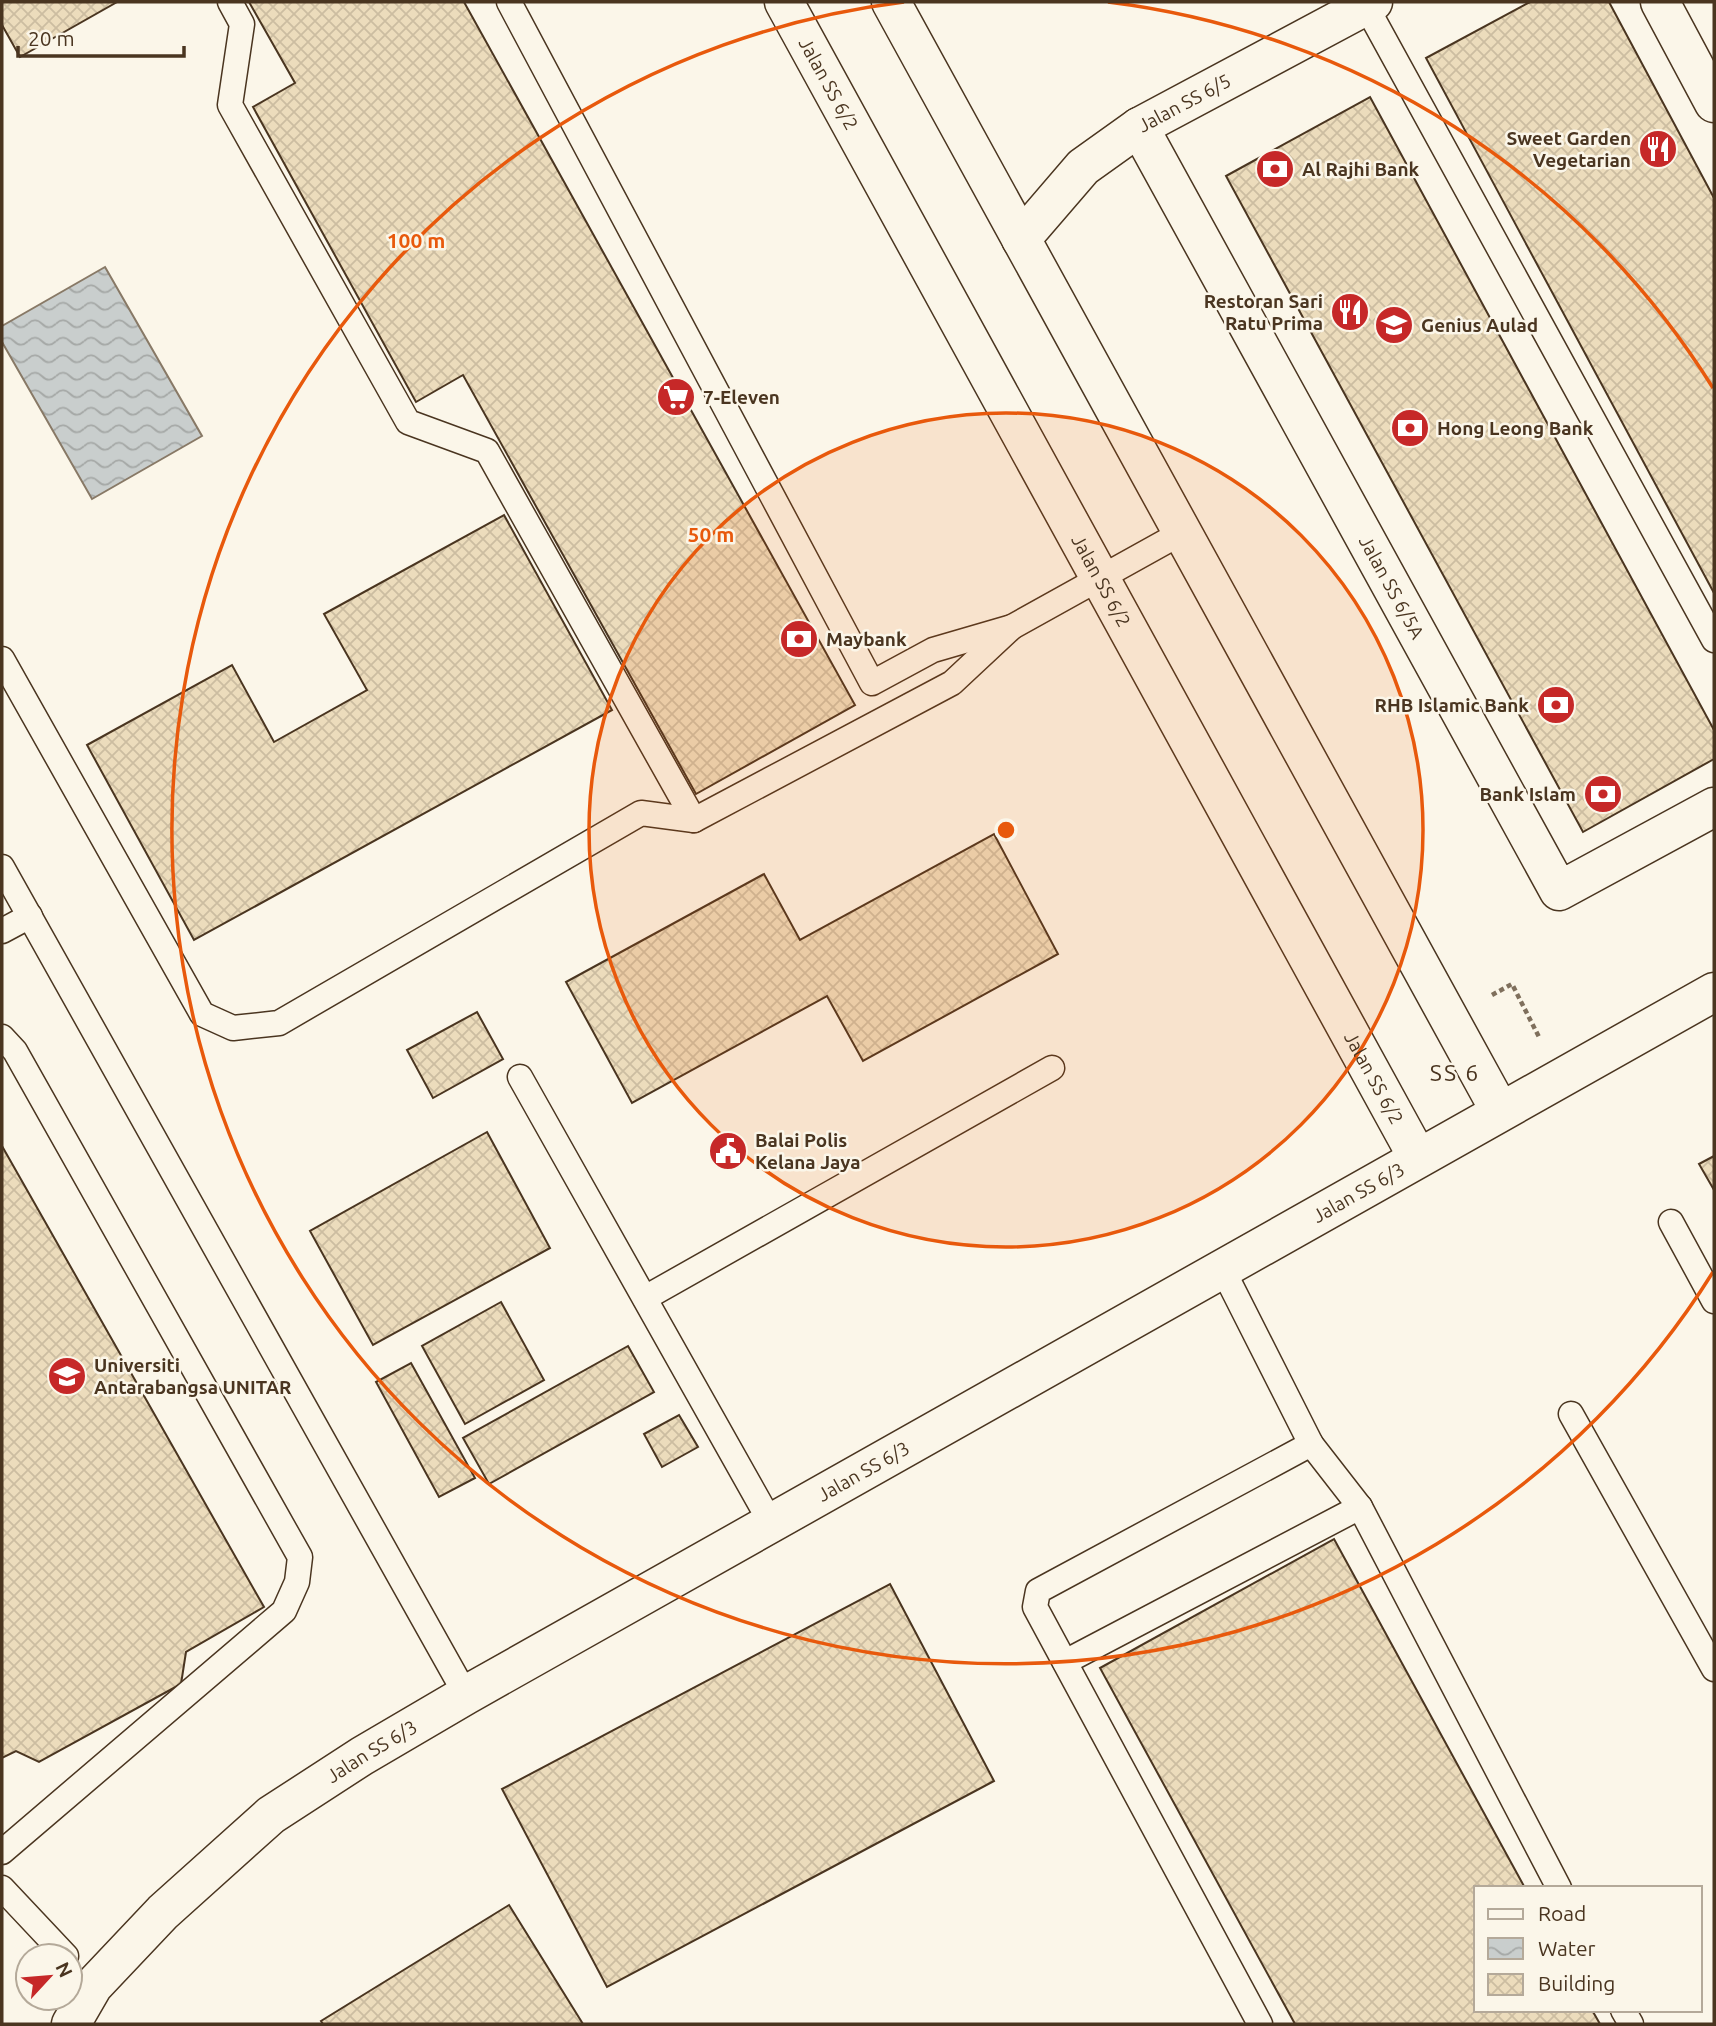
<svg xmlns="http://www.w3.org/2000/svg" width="1716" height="2026" viewBox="0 0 1716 2026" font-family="Ubuntu,sans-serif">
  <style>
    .water { fill: url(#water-waves); stroke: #887966; stroke-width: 2 }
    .building { fill: url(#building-cross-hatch); stroke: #4a3520; stroke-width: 2 }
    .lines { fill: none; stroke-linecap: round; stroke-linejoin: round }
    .service-casing { stroke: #4a3520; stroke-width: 27 }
    .minor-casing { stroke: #4a3520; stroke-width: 41 }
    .tertiary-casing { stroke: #4a3520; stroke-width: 41 }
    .path { stroke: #7f6f5c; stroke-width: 4.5; stroke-dasharray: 5 3.5; stroke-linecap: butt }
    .service { stroke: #fbf6e9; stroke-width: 24 }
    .minor { stroke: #fbf6e9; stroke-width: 38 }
    .tertiary { stroke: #fbf6e9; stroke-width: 38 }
    .ring { fill: none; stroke: #e8590c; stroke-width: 3.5 }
    .labels { text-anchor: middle; stroke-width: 5; stroke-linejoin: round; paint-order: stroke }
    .street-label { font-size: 19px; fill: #4a3520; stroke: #fbf6e9 }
    .poi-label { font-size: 19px; font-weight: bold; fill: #4a3520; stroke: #fbf6e9; text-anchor: start }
    .quarter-label { font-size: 23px; letter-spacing: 2px; fill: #4a3520; stroke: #fbf6e9 }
    .centre { fill: #e8590c; stroke: #fbf6e9; stroke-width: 3.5 }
    .ring-label { font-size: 21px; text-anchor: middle; font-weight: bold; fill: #e8590c; stroke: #fbf6e9; stroke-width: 5; stroke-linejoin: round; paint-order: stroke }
  </style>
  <defs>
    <pattern id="water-waves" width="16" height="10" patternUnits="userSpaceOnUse" patternTransform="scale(1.75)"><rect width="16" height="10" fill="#c9cecd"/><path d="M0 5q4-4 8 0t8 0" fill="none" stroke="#a5a8a6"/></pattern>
    <pattern id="building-cross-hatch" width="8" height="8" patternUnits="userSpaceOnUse" patternTransform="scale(1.75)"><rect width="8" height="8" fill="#ecdcbc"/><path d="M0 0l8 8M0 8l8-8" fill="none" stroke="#ccbda1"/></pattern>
  </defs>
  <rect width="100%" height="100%" fill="#fbf6e9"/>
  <!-- water -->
  <path class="water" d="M105 267 202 436 92 499 2 342V326Z"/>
  <!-- building -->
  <g class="building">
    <path d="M2 2H117L20 57 2 25Z"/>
    <path d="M249 2H464L855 705 696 794 463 375 416 402 253 107 295 83Z"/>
    <path d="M1530 2H1609L1714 198V593L1426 58Z"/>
    <path d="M1370 97 1714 730V759L1583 832 1226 176Z"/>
    <path d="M504 515 612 710 194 940 87 745 232 665 274 742 367 690 324 614Z"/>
    <path d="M994 834 1058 954 863 1061 827 996 632 1103 566 982 764 874 800 940Z"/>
    <path d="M477 1012 503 1059 433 1098 407 1050Z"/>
    <path d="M487 1132 550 1248 373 1345 310 1231Z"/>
    <path d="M2 1146 264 1607 186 1652 181 1684 39 1762 16 1751 2 1758Z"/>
    <path d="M1714 1156V1190L1699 1164Z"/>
    <path d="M501 1302 544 1380 465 1424 422 1346Z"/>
    <path d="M628 1346 654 1392 489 1484 463 1438Z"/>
    <path d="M411 1363 475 1478 439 1497 376 1382Z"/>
    <path d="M679 1415 698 1447 662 1467 644 1434Z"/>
    <path d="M1334 1539 1525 1888H1476V2010H1592L1600 2024H1295L1100 1668Z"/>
    <path d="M890 1584 994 1781 607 1987 502 1789Z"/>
    <path d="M509 1905 583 2024H323L321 2021Z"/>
  </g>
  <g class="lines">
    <defs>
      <g id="service">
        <path d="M230 2 242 24 230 105 408 422 487 451 694 820"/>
        <path d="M509 2 872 683 933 650 1012 627 1183 532"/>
        <path d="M1366 6 1714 640"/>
        <path d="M2 659 202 1014 233 1028 279 1023 641 813 694 820 952 683 1012 627"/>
        <path d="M2 867 466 1695"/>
        <path d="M2 931 30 916"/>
        <path d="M2 1037 15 1051 300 1557 297 1582 284 1611 2 1852"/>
        <path d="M520 1077 771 1523"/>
        <path d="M1671 1222 1714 1301"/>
        <path d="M1222 1268 1311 1444 1360 1507 1559 1888"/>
        <path d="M645 1298 1052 1068"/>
        <path d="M1571 1414 1714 1669"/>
        <path d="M1065 1662 1360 1507"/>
        <path d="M2 1888 66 1956"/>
        <path d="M1623 2010 1631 2024"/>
        <path d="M1260 2024 1035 1607 1038 1591 1311 1444"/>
      </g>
      <g id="minor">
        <path d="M1660 2 1714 103"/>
        <path id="s1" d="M1139 127 1559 891 1714 807"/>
        <path id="s2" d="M1021 239 1083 167 1139 127 1373 2"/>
      </g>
      <g id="tertiary">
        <path id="s3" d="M784 2 1418 1158"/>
        <path d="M891 2 1500 1111"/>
        <path id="s4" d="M71 2024 93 1986 163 1912 271 1815 362 1756 466 1695 1714 992"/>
      </g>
    </defs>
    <!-- service casing -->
    <use href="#service" class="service-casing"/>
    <!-- minor casing -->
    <use href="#minor" class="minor-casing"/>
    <!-- tertiary casing -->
    <use href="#tertiary" class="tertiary-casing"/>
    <!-- path -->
    <path class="path" d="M1492 995 1512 984 1539 1037"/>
    <!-- service -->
    <use href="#service" class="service"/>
    <!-- minor -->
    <use href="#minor" class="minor"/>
    <!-- tertiary -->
    <use href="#tertiary" class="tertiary"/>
  </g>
  <!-- distance rings -->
  <circle cx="1006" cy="830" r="417" fill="#e8590c" fill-opacity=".12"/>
  <g class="ring">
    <circle cx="1006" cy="830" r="417"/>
    <path d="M1713 1272A834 834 0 1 1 904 2M1108 2A834 834 0 0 1 1713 388"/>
  </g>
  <!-- icons -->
  <defs>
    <symbol id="restaurant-disc" viewBox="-11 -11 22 22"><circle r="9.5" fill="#c62828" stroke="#fbf6e9"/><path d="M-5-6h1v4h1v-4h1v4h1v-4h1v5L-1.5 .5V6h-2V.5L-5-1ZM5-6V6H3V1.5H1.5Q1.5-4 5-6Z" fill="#fff"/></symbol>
    <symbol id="bank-disc" viewBox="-11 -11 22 22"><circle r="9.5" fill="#c62828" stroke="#fbf6e9"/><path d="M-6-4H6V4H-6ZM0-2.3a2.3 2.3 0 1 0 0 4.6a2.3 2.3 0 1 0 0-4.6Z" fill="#fff"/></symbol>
    <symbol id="school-disc" viewBox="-11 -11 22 22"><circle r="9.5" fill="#c62828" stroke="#fbf6e9"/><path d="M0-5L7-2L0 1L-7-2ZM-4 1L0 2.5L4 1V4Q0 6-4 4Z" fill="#fff"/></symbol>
    <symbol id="supermarket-disc" viewBox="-11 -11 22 22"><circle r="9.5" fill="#c62828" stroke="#fbf6e9"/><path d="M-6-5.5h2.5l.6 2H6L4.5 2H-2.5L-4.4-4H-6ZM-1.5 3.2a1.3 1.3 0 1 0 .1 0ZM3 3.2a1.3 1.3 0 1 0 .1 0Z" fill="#fff"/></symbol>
    <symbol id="civic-disc" viewBox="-11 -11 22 22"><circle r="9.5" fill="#c62828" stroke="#fbf6e9"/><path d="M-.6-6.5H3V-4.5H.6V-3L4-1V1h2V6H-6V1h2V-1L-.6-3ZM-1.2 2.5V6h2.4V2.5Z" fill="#fff"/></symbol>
    <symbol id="university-disc" viewBox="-11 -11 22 22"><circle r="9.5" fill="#c62828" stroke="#fbf6e9"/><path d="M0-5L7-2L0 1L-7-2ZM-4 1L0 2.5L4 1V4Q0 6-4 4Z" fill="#fff"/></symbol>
  </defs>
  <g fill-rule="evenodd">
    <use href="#restaurant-disc" x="1636" y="127" width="44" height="44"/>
    <use href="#bank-disc" x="1253" y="147" width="44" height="44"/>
    <use href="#restaurant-disc" x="1328" y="290" width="44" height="44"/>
    <use href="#school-disc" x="1372" y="303" width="44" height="44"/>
    <use href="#supermarket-disc" x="654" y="375" width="44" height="44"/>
    <use href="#bank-disc" x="1388" y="406" width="44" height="44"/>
    <use href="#bank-disc" x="777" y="617" width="44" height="44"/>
    <use href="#bank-disc" x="1534" y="683" width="44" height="44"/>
    <use href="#bank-disc" x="1581" y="772" width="44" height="44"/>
    <use href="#civic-disc" x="706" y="1129" width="44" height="44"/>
    <use href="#university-disc" x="45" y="1354" width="44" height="44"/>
  </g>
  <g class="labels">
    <!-- street labels -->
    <g class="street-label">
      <text dy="7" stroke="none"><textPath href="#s3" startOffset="93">Jalan SS 6/2</textPath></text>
      <text dy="7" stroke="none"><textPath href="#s2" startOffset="215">Jalan SS 6/5</textPath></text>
      <text dy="7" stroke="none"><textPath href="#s3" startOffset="660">Jalan SS 6/2</textPath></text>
      <text dy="7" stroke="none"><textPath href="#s1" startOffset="525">Jalan SS 6/5A</textPath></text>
      <text dy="7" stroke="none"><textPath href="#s3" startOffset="1227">Jalan SS 6/2</textPath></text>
      <text dy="7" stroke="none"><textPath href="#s4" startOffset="1544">Jalan SS 6/3</textPath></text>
      <text dy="7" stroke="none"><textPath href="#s4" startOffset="976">Jalan SS 6/3</textPath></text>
      <text dy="7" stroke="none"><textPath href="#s4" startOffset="410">Jalan SS 6/3</textPath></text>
    </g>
    <!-- poi labels -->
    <g class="poi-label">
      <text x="1631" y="145" text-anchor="end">Sweet Garden<tspan x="1631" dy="22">Vegetarian</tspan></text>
      <text x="1302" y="176">Al Rajhi Bank</text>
      <text x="1323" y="308" text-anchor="end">Restoran Sari<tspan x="1323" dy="22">Ratu Prima</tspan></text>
      <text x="1421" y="332">Genius Aulad</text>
      <text x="703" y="404">7-Eleven</text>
      <text x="1437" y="435">Hong Leong Bank</text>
      <text x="826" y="646">Maybank</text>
      <text x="1529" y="712" text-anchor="end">RHB Islamic Bank</text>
      <text x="1576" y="801" text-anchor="end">Bank Islam</text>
      <text x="755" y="1147">Balai Polis<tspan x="755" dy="22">Kelana Jaya</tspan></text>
      <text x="94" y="1372">Universiti<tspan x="94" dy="22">Antarabangsa UNITAR</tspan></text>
    </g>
    <!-- quarter labels -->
    <g class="quarter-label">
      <text x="1455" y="1081">SS 6</text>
    </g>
  </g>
  <circle cx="1006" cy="830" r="10" class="centre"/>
  <g class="ring-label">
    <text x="416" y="248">100 m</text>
    <text x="711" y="542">50 m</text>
  </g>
  <!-- border -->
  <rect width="1716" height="2026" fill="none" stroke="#4a3520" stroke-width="7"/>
  <!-- legend -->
  <rect x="1474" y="1886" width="228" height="126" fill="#fbf6e9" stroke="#b4a999" stroke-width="2"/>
  <rect x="1488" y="1909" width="35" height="10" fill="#fbf6e9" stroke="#b4a999" stroke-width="2"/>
  <text x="1538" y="1921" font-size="21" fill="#4a3520">Road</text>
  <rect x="1488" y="1938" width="35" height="21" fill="url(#water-waves)" stroke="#b4a999" stroke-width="2"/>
  <text x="1538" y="1956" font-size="21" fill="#4a3520">Water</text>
  <rect x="1488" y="1974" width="35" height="21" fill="url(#building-cross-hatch)" stroke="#b4a999" stroke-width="2"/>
  <text x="1538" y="1991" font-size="21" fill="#4a3520">Building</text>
  <!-- north arrow -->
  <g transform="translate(49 1977) rotate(64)"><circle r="33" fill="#fbf6e9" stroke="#b4a999" stroke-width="2"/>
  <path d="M0-5L12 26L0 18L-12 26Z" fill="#c62828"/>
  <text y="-10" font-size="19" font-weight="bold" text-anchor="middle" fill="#4a3520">N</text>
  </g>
  <!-- scale -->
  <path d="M18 46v10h166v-10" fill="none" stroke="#4a3520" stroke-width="3.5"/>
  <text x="28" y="46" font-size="21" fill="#4a3520" stroke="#fbf6e9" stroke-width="5" paint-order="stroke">20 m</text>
</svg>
